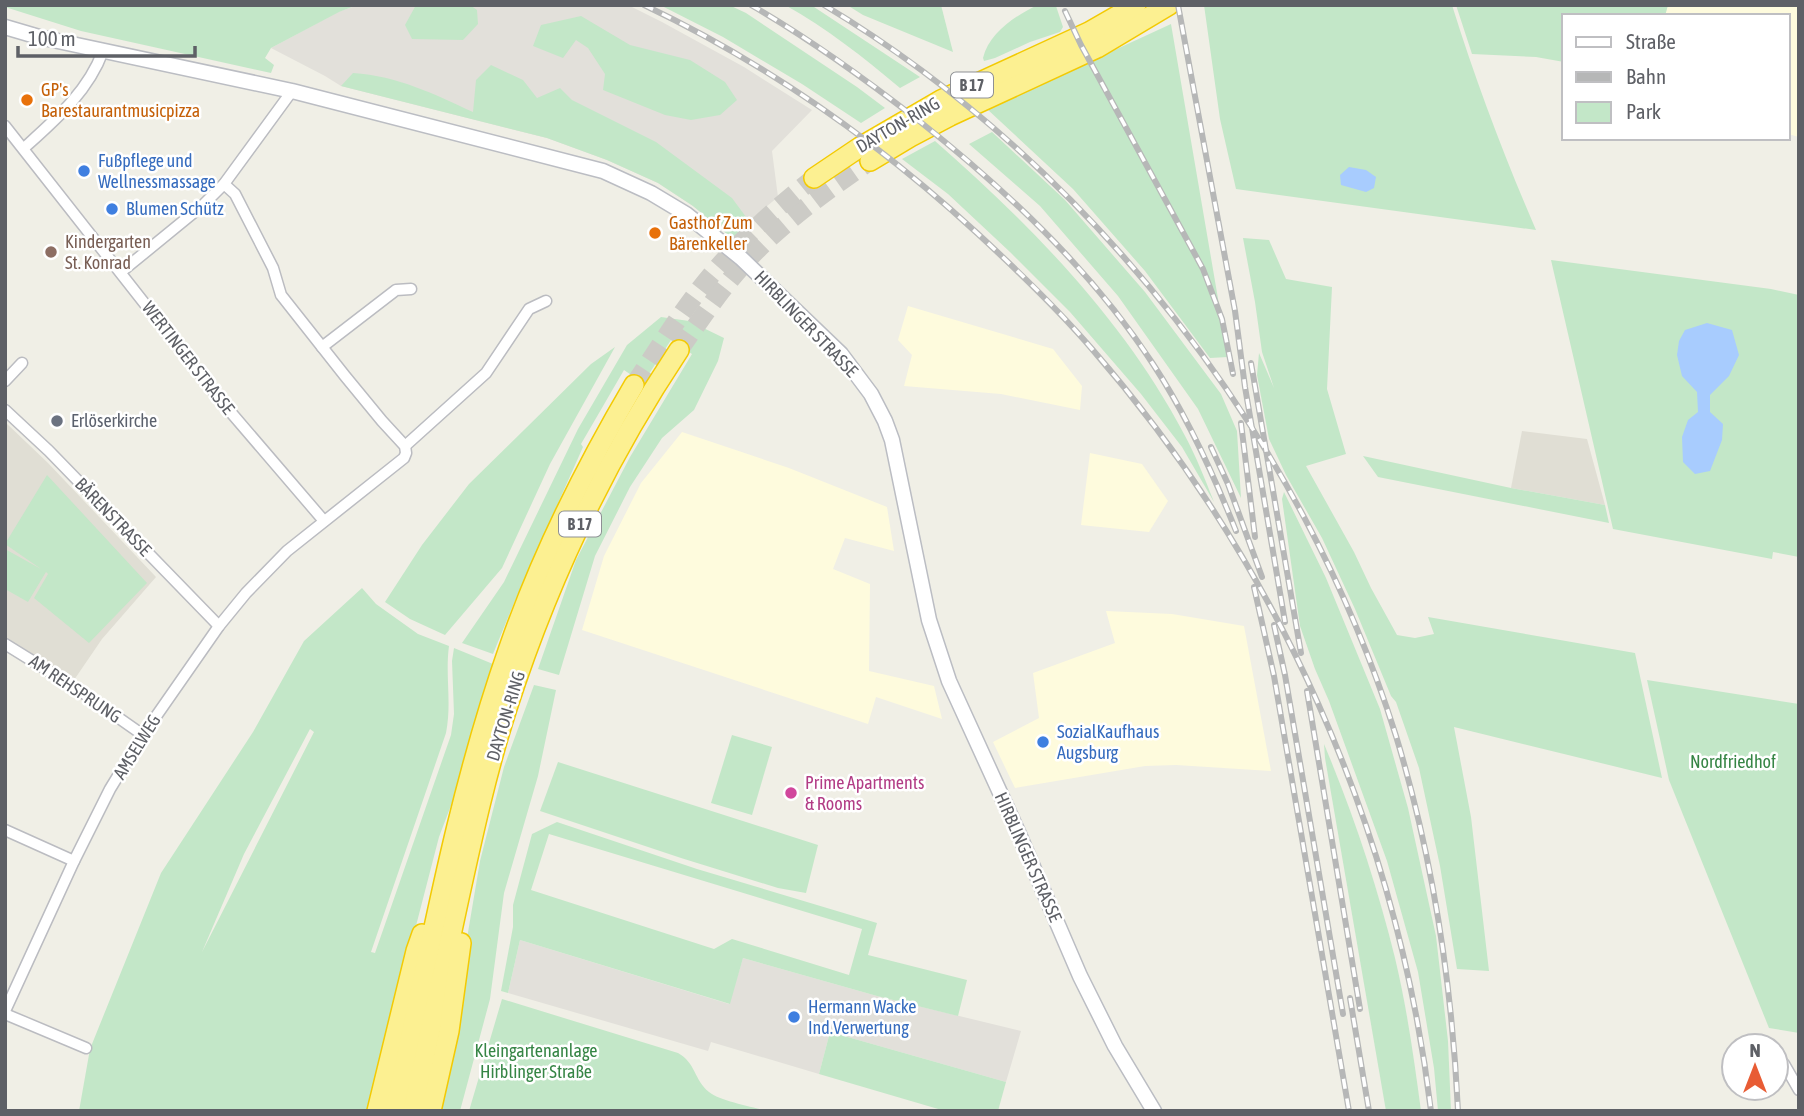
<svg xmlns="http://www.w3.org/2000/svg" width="1804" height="1116" viewBox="0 0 1804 1116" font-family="'Asap Condensed',sans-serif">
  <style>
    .commercial { fill: #fefbdd }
    .industrial { fill: #e2e0da }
    .education { fill: #e0ded4 }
    .green { fill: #c3e7c8; fill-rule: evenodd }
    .water { fill: #a8ccfe }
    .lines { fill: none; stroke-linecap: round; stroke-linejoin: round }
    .highway-tunnel { stroke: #cccbc6; stroke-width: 19; stroke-dasharray: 19 10; stroke-linecap: butt }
    .street-casing { stroke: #bbbcc1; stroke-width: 13 }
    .secondary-casing { stroke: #bbbdc3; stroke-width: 17 }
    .highway-casing { stroke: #f3ca03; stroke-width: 22 }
    .street { stroke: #fff; stroke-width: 10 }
    .secondary { stroke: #fff; stroke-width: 14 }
    .highway { stroke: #fcf091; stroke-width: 19 }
    .rail-casing { stroke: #b6b7b7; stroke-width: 6 }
    .rail { stroke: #fff; stroke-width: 3.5; stroke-dasharray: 10; stroke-linecap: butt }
    .food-dot { fill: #e8710a; stroke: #fff; stroke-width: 2.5 }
    .shop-dot { fill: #3f7fe0; stroke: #fff; stroke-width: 2.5 }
    .education-dot { fill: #8d6e63; stroke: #fff; stroke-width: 2.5 }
    .worship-dot { fill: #6b7280; stroke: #fff; stroke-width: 2.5 }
    .hotel-dot { fill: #d1479c; stroke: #fff; stroke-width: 2.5 }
    .labels { text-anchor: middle; stroke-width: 5; stroke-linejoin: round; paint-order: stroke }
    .shield { fill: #fff; stroke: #8e9094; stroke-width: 2 }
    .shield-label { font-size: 16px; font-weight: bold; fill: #5e6066 }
    .food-label { font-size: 18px; fill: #c56008; stroke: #fff; text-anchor: start }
    .street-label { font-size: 18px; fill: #5e6066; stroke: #fff }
    .shop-label { font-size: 18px; fill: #366cbe; stroke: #fff; text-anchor: start }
    .education-label { font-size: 18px; fill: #785e54; stroke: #fff; text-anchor: start }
    .worship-label { font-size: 18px; fill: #5b616d; stroke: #fff; text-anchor: start }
    .park-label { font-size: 18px; fill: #368545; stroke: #fff }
    .hotel-label { font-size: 18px; fill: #b23c85; stroke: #fff; text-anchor: start }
  </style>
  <rect width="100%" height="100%" fill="#f0efe6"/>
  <!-- commercial -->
  <g class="commercial">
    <path d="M1668 5H1799V137L1788 134V16H1665Z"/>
    <path d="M908 306 1053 349 1082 386 1080 410 1001 394 904 386 912 355 898 340Z"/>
    <path d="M682 432 789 468 887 507 894 551 845 538 833 569 870 584 869 671 934 686 942 719 876 697 868 724 582 630 604 556 641 483Z"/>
    <path d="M1090 453 1142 464 1168 501 1149 532 1081 525Z"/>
    <path d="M1106 611 1172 614 1244 626 1271 771 1176 765 1145 766 1015 788 993 742 1039 718 1033 673 1115 643Z"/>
  </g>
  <!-- industrial -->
  <g class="industrial">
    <path d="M358 5H628L662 22 744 67 812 110 772 151 778 197 749 221 733 239 693 206 658 183 607 160 547 138 341 86 325 76 271 48 338 12Z"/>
    <path d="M520 940 729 1004 743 958 877 996 1021 1031 1006 1082 830 1032 819 1074 711 1042 708 1051 508 993Z"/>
  </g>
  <!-- education -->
  <g class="education">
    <path d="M5 422 48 463 156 577 102 639 74 680 5 637Z"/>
    <path d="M1522 431 1587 439 1605 505 1511 488Z"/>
  </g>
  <!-- green -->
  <g class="green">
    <path d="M5 5H357L339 12 271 48 265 58 274 65 271 73 81 31 5 7Z"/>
    <path d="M416 5H470L477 10 478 24 463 40 412 39 405 25Z"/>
    <path d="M660 5H729L746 13 857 87 885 108 861 123 802 84 723 37Z"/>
    <path d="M785 5H811L920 77 900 88C864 58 827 28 785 5Z"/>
    <path d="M847 5H941L953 52 863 15Z"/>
    <path d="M1038 5 1056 6 1063 27 1060 32 1030 42 995 58 984 61 983 58C989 33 1016 15 1038 5Z"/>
    <path d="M1204 5H1452C1476 82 1504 156 1536 230L1236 189 1220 119Z"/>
    <path d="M1456 5H1668L1665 16H1564V62L1536 57 1472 54Z"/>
    <path d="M581 16 630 45 690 60 725 82 737 100 720 115 691 120 665 115 603 90 605 74 588 48 576 40 563 58 533 46 541 25Z"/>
    <path d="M1171 24 1228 357 1210 358 1145 271 1073 189 987 109Z"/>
    <path d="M491 65 523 80 537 98 560 88 572 100 656 142 732 198 749 221 733 239 693 206 658 183 607 160 547 138 341 86 353 73C398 76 434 94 473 112L476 80Z"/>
    <path d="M992 132 1065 200 1145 292 1221 394 1237 431 1241 498 1198 409 1118 296 1040 206 969 144Z"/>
    <path d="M935 141C1031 225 1124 320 1184 434 1196 456 1205 479 1214 502L1182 447 1141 394 1070 312 1010 252 948 194 902 159Z"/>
    <path d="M1243 238 1269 240 1286 279 1332 287 1327 389 1346 454 1306 466 1354 552 1371 588 1397 635 1415 638 1434 634 1428 617 1635 653 1662 778 1454 727 1471 817 1489 971 1457 969 1440 866 1419 768 1396 702 1391 696 1355 609 1322 538 1286 475 1269 439 1257 375 1259 353 1274 388 1262 352 1255 302Z"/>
    <path d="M1551 260 1771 289 1799 295V557L1773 552 1772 559 1613 529Z"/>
    <path d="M661 317 689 321 724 338 718 361 694 410 662 438 630 487 595 556 559 675 538 669 576 560 630 457 692 354 671 340 643 383 624 370 581 444 583 447 519 591 493 654 462 643 504 582 578 429 627 345Z"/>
    <path d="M615 347 550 464 502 568 445 635 410 619 385 602 422 545 469 484 591 364Z"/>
    <path d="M1363 456 1511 488 1605 505 1609 523 1378 477Z"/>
    <path d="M47 475 147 583 89 643 34 598 48 574 46 572 28 602 5 589V549L41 569 5 544Z"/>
    <path d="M1284 492 1326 578 1380 709 1408 808 1436 936 1448 1041 1451 1111H1438L1434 1068 1418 972 1387 861 1329 701 1315 669 1300 626 1282 499Z"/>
    <path d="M362 588 376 604 418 634 449 646C445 675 452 703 446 733L371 952 375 953 451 735 454 714 452 661 454 648 493 664 458 787 439 837 368 1111H79L90 1049 161 873 253 732 304 641ZM310 729 314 732 202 952 244 854Z"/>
    <path d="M1647 680 1799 704V1033L1769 1028 1669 780Z"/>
    <path d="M534 685 556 690 538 776 504 893 490 999 460 1111H438L480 861 504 767Z"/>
    <path d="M732 735 772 747 752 815 711 803Z"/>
    <path d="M1324 744C1353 813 1377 885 1395 958 1407 1008 1414 1059 1421 1111H1386L1325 758Z"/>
    <path d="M558 762 818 845 806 893 778 888 681 858 540 811Z"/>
    <path d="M557 822 697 869 877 923 868 955 967 980 958 1016 877 996 743 958 730 1004 520 940 508 993 501 991 513 927V905L532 834ZM549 834 862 929 849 975 732 939 714 949 531 890Z"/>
    <path d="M502 999 678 1053C696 1063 694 1080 709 1092 720 1101 753 1107 768 1111H469Z"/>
    <path d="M830 1032 1006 1082 998 1111H945L819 1074Z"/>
  </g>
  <!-- water -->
  <g class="water">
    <path d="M1349 167 1366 170 1376 177 1374 188 1366 192 1341 185 1340 175Z"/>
    <path d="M1707 323 1732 330 1739 355 1729 376 1710 395V412L1723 424 1722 440 1710 471 1695 474 1683 462 1682 437 1688 420 1698 412 1697 392 1682 376 1677 355 1679 341 1685 330Z"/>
  </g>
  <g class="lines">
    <!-- highway-tunnel -->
    <g class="highway-tunnel">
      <path d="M679 350C696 326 712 302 730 280 769 232 820 195 870 161"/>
      <path d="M634 385C661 345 687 302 719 266 748 233 780 205 814 178"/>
    </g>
    <defs>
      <g id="street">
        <path d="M5 126 222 402 324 521"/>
        <path d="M24 148C55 120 88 92 103 51"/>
        <path d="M121 272 203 205 224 184 292 91"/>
        <path d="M322 347 396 290 411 289"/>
        <path d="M5 381 22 363"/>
        <path d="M5 410 49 451 219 626"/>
        <path d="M405 446 486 373 529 309 546 301"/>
        <path d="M5 644 76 688 143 735"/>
        <path d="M5 830 74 861"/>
        <path d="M5 1011 74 861 110 789 143 735 219 626 246 593 287 551 404 458 406 453 405 446 382 421 345 376 281 295 273 268 235 194 224 184"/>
        <path d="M5 1014 86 1048"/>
        <path d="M1784 1064 1799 1090"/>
      </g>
      <path id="secondary" d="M5 27 39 37 292 91 603 171 651 193 686 214 741 258 841 354 871 394 885 421 892 440 929 620 949 681 1018 832 1080 976 1115 1046 1154 1111"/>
      <g id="highway">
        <path d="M870 161 910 137 950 116 1097 48 1169 5"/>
        <path d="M814 178 860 147 941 100 1089 32 1136 5"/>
        <path d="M377 1111 416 951 422 934"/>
        <path d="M395 1111C429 956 456 798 509 648 541 556 585 468 634 385"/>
        <path d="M413 1111C428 1040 444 969 459 898 473 834 487 770 507 708 548 581 605 461 679 350"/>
        <path d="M431 1111 449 1031 461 943"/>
      </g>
    </defs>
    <!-- street casing -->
    <use href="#street" class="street-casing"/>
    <!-- secondary casing -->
    <use href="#secondary" class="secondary-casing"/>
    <!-- highway casing -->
    <use href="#highway" class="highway-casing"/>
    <!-- street -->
    <use href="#street" class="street"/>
    <!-- secondary -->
    <use href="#secondary" class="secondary"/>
    <!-- highway -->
    <use href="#highway" class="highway"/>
    <defs>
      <g id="rail">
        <path d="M644 5C766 63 878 142 977 233 1017 270 1057 308 1092 349 1278 563 1397 829 1431 1111"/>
        <path d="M751 5C810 39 864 78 918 120 1006 190 1091 269 1153 364 1187 416 1213 473 1236 531"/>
        <path d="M824 5C1092 166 1303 439 1396 736 1433 858 1452 984 1458 1111"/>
        <path d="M1178 5 1235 311 1245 387 1285 622"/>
        <path d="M1065 11 1081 45 1203 269 1222 319 1233 374"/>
        <path d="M1251 363 1301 653"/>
        <path d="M1241 423 1255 537"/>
        <path d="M1211 447 1228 484 1262 577"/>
        <path d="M1254 587 1274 676 1349 1111"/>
        <path d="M1274 625 1285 675 1343 1014"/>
        <path d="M1307 691 1360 1009"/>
        <path d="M1350 998 1369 1111"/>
      </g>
    </defs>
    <!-- rail casing -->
    <use href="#rail" class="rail-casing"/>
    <!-- rail -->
    <use href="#rail" class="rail"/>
  </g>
  <!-- markers -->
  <g class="food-dot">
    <circle cx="27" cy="100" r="7"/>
    <circle cx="655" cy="233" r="7"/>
  </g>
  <g class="shop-dot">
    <circle cx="84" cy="171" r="7"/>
    <circle cx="112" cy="209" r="7"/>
    <circle cx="1043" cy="742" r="7"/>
    <circle cx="794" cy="1017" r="7"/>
  </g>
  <circle class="education-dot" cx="51" cy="252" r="7"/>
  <circle class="worship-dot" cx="57" cy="421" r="7"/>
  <circle class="hotel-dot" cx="791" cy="793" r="7"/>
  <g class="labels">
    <!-- shield labels -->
    <g class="shield">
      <rect x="951" y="72.5" width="42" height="25" rx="5"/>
      <rect x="559" y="511.5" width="42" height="25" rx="5"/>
    </g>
    <g class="shield-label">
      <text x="972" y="91">B 17</text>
      <text x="580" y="530">B 17</text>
    </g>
    <!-- food labels -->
    <g class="food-label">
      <text x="41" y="96">GP's<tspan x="41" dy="21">Barestaurantmusicpizza</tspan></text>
      <text x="669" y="229">Gasthof Zum<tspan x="669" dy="21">Bärenkeller</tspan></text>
    </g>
    <!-- street labels -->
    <g class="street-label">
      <text transform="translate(898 125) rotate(-30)" y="6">DAYTON-RING</text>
      <text transform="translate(806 324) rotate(46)" y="6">HIRBLINGER STRASSE</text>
      <text transform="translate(188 358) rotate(52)" y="6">WERTINGER STRASSE</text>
      <text transform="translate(113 517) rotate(46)" y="6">BÄRENSTRASSE</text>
      <text transform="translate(75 689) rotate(34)" y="6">AM REHSPRUNG</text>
      <text transform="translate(506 716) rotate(-73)" y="6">DAYTON-RING</text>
      <text transform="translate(137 747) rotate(-58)" y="6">AMSELWEG</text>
      <text transform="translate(1028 857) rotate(66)" y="6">HIRBLINGER STRASSE</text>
    </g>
    <!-- shop labels -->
    <g class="shop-label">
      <text x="98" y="167">Fußpflege und<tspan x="98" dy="21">Wellnessmassage</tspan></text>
      <text x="126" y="215">Blumen Schütz</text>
      <text x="1057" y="738">SozialKaufhaus<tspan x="1057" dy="21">Augsburg</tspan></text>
      <text x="808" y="1013">Hermann Wacke<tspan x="808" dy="21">Ind.Verwertung</tspan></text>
    </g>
    <!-- education labels -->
    <g class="education-label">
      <text x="65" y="248">Kindergarten<tspan x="65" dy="21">St. Konrad</tspan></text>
    </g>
    <!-- worship labels -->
    <g class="worship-label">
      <text x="71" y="427">Erlöserkirche</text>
    </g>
    <!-- park labels -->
    <g class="park-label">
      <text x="1733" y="768">Nordfriedhof</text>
      <text x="536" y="1057">Kleingartenanlage<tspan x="536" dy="21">Hirblinger Straße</tspan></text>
    </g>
    <!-- hotel labels -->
    <g class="hotel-label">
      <text x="805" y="789">Prime Apartments<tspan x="805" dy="21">&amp; Rooms</tspan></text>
    </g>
  </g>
  <!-- border -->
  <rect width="1804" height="1116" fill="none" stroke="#5e6066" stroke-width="14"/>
  <!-- legend -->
  <rect x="1562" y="14" width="228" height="126" fill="#ffffff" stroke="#bfbfc2" stroke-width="2"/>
  <rect x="1576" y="37" width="35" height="10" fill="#ffffff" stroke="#bfbfc2" stroke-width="2"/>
  <text x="1626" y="49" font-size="21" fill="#5e6066">Straße</text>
  <rect x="1576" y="72" width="35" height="10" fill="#b6b7b7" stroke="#bfbfc2" stroke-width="2"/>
  <text x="1626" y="84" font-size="21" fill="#5e6066">Bahn</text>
  <rect x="1576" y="102" width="35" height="21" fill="#c3e7c8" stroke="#bfbfc2" stroke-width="2"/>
  <text x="1626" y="119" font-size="21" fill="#5e6066">Park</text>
  <!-- north arrow -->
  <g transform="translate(1755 1067)"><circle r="33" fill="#ffffff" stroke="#bfbfc2" stroke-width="2"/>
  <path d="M0-5L12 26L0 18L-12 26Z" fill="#e85c34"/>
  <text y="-10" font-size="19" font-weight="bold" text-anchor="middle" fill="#5e6066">N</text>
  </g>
  <!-- scale -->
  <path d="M18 46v10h177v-10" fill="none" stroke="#5e6066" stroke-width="3.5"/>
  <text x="28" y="46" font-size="21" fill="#5e6066" stroke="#ffffff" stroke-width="5" paint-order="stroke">100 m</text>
</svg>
